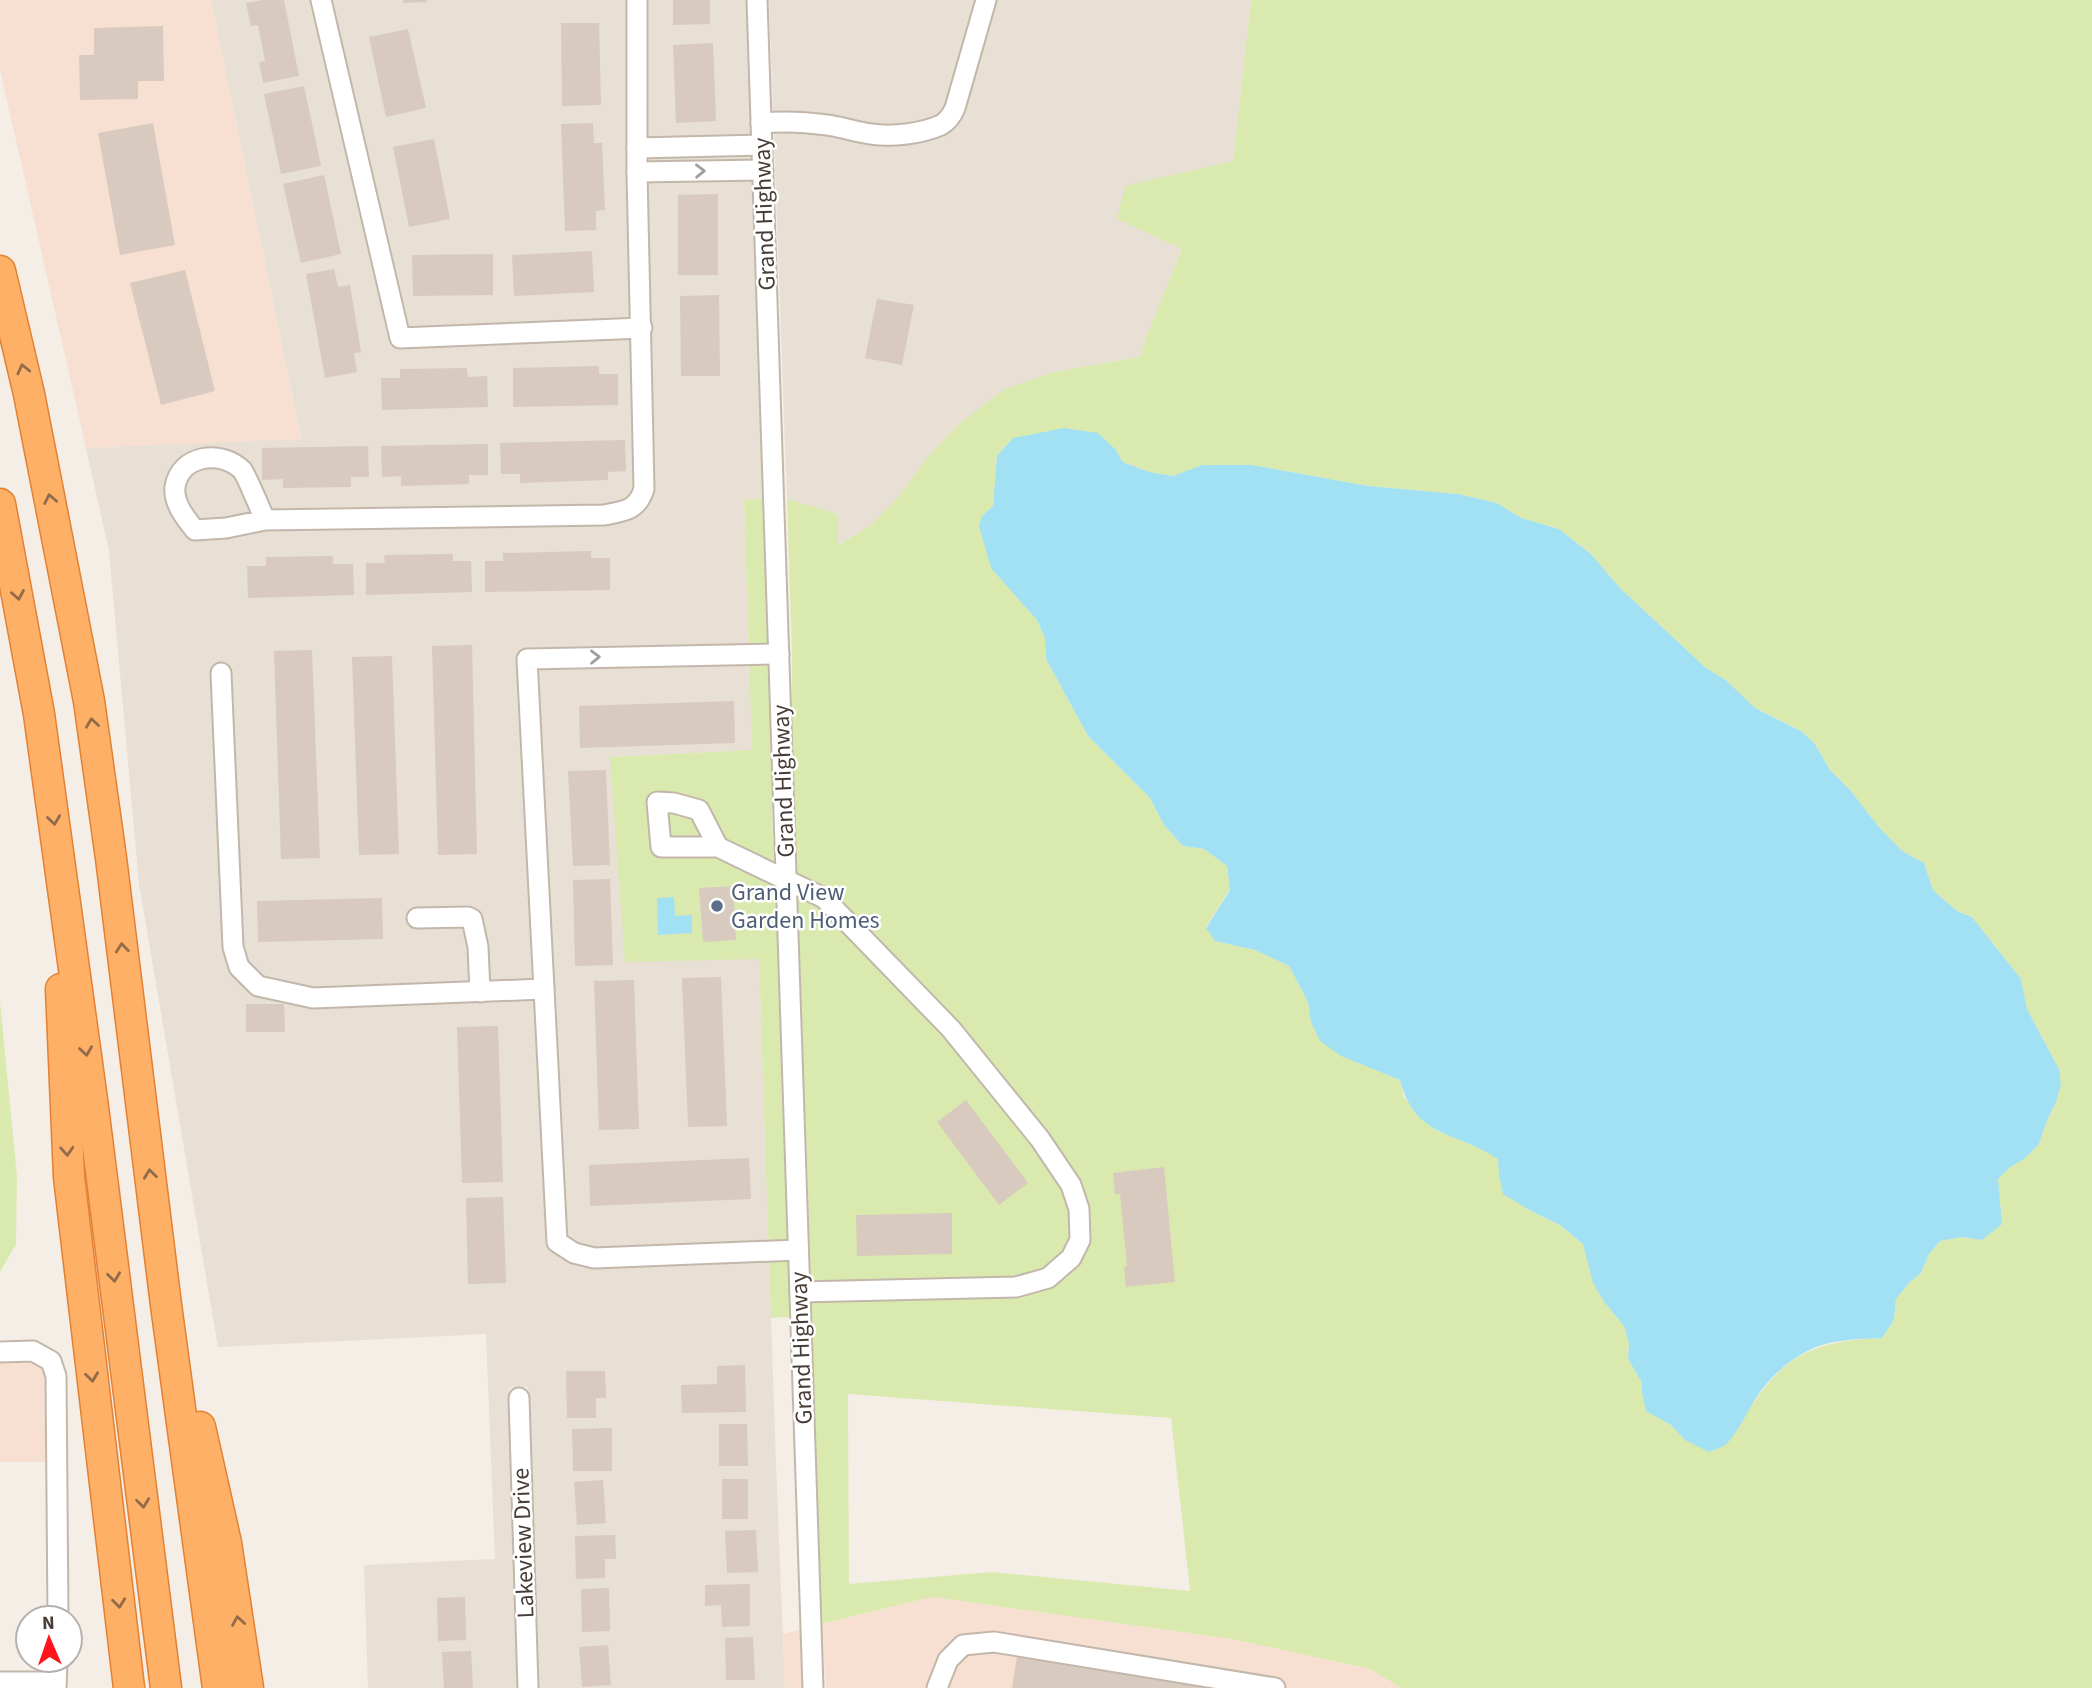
<svg xmlns="http://www.w3.org/2000/svg" width="2092" height="1688" viewBox="0 0 2092 1688" font-family="'Source Sans 3',sans-serif">
  <style>
    .residential { fill: #e8dfd5 }
    .commercial { fill: #f7e0d2 }
    .green { fill: #daeaaf; fill-rule: evenodd }
    .water { fill: #a2e1f3 }
    .building { fill: #d9cabf }
    .lines { fill: none; stroke-linecap: round; stroke-linejoin: round }
    .minor-casing { stroke: #c3b7ac; stroke-width: 23 }
    .highway-casing { stroke: #e28133; stroke-width: 33 }
    .minor { stroke: #fff; stroke-width: 19 }
    .highway { stroke: #ffb067; stroke-width: 30 }
    .oneway { stroke: #a49e9a }
    .oneway2 { stroke: #916b4a }
    .service-dot { fill: #5c6f8a; stroke: #fff; stroke-width: 2.5 }
    .labels { text-anchor: middle; stroke-width: 5; stroke-linejoin: round; paint-order: stroke }
    .street-label { font-size: 24px; fill: #483d36; stroke: #fff }
    .service-label { font-size: 24px; fill: #4e5e75; stroke: #fff; text-anchor: start }
  </style>
  <rect width="100%" height="100%" fill="#f4eee7"/>
  <!-- residential -->
  <g class="residential">
    <path d="M211 0H749L766 498 744 500 752 750 610 757 759 958 776 1466 785 1688H538L528 1387 509 1388 517 1688H368L364 1565 495 1559 486 1334 218 1347 139 884 109 551 86 448 301 438Z"/>
    <path d="M769 0H1251L1233 161 1118 219 1182 249 1147 335 1140 357 1054 372 959 424 926 459 901 494 870 526 837 545 838 514 787 499Z"/>
  </g>
  <!-- commercial -->
  <g class="commercial">
    <path d="M0 0H211L301 439 86 448 0 70Z"/>
    <path d="M31 1362 43 1369 46 1378 47 1462H0V1363Z"/>
    <path d="M932 1597 1232 1639 1370 1669 1401 1688H826L821 1624Z"/>
    <path d="M802 1629 806 1688H785L783 1634Z"/>
  </g>
  <!-- green -->
  <g class="green">
    <path d="M1251 0H2092V1688H1401L1370 1669 1232 1639 932 1597 821 1624 810 1316 808 1182 792 817V653L787 499 838 514V545L870 526 901 494 926 459 959 424 1005 389 1054 372 1140 357 1147 335 1182 249 1117 219 1125 186 1233 161ZM1013 438 1115 449 1123 462 1149 472 1173 476 1202 465H1252L1368 486 1458 494 1497 503 1521 518 1559 529 1591 554 1620 588 1706 668 1727 681 1755 708 1801 731 1815 744 1830 770 1851 791 1878 826 1902 851 1924 863 1933 890 1957 911 1972 917 2021 979 2027 1009 2059 1069 2056 1102 2046 1123 2039 1144 2024 1159 2009 1168 1998 1179 1999 1196 1982 1240 1962 1237 1940 1241 1929 1254 1921 1273 1909 1283 1896 1299 1894 1320 1882 1338C1808 1341 1780 1358 1742 1421L1685 1440 1671 1425 1646 1410 1642 1393V1383L1628 1359 1629 1344 1624 1326 1605 1303 1583 1244 1560 1225 1531 1211 1504 1194 1499 1175V1159L1482 1148 1438 1131 1404 1098 1400 1080 1372 1068 1311 1022 1308 1002 1289 966 1255 950 1215 941 1206 927 1230 889 1227 866 1204 849 1183 846 1164 825 1150 798 1088 736 1046 659 1045 638 1037 620 982 516 993 506 997 456ZM848 1394 1171 1418 1190 1591 992 1572 849 1584Z"/>
    <path d="M766 498 772 654V817L788 1183 790 1317 771 1318 759 959 625 962 610 757 752 750 744 500Z"/>
    <path d="M0 1001 17 1176 16 1244 0 1272Z"/>
  </g>
  <!-- water -->
  <g class="water">
    <path d="M1064 428 1098 433 1115 449 1123 462 1149 472 1173 476 1202 465H1252L1368 486 1458 494 1497 503 1521 518 1559 529 1591 554 1620 588 1706 668 1727 681 1755 708 1801 731 1815 744 1830 770 1851 791 1878 826 1902 851 1924 863 1933 890 1957 911 1972 917 2021 979 2027 1009 2059 1069 2061 1085 2056 1102 2046 1123 2039 1144 2024 1159 2009 1168 1998 1179 2002 1224 1982 1240 1962 1237 1940 1241 1929 1254 1921 1273 1909 1283 1896 1299 1894 1320 1882 1338C1862 1339 1841 1339 1822 1345 1797 1353 1772 1374 1758 1395 1749 1408 1736 1437 1724 1446 1720 1448 1713 1450 1709 1452L1685 1440 1671 1425 1646 1411 1642 1393V1383L1628 1359 1629 1344 1624 1326 1605 1303 1593 1283 1583 1244 1560 1225 1531 1211 1503 1194 1499 1175 1498 1159C1455 1130 1415 1139 1400 1080L1341 1056 1320 1041 1311 1022 1308 1002 1289 966 1255 950 1215 941 1206 928 1230 890 1227 866 1204 849 1183 846 1164 825 1150 798 1088 736 1046 659 1045 638 1037 620 991 568 979 526 982 516 993 506 997 456 1013 438Z"/>
    <path d="M674 897 675 916 692 915V933L658 935 657 898Z"/>
  </g>
  <!-- building -->
  <g class="building">
    <path d="M263 0H284L299 76 263 83 259 62 265 61 258 25 251 26 246 3Z"/>
    <path d="M403 0H427V2L403 3Z"/>
    <path d="M673 0H710V24L673 25Z"/>
    <path d="M561 23H599L601 105 562 106Z"/>
    <path d="M163 26 164 81H138V99L80 100 79 55H94V28Z"/>
    <path d="M408 29 426 108 386 117 369 37Z"/>
    <path d="M713 43 716 121 676 123 673 45Z"/>
    <path d="M304 86 321 166 281 174 264 94Z"/>
    <path d="M153 123 175 245 120 255 98 133Z"/>
    <path d="M593 123 594 143H602L605 210 596 211V230L565 231 561 124Z"/>
    <path d="M434 139 450 219 409 227 393 147Z"/>
    <path d="M324 175 341 254 301 263 283 184Z"/>
    <path d="M718 194V275H678V195Z"/>
    <path d="M592 251 594 292 514 296 512 255Z"/>
    <path d="M493 254V295L413 296 412 255Z"/>
    <path d="M334 269 338 287 350 285 361 352 354 353 357 372 325 378 306 274Z"/>
    <path d="M185 270 215 391 161 405 130 283Z"/>
    <path d="M719 295 720 376H681L680 296Z"/>
    <path d="M877 299 914 305 902 365 865 358Z"/>
    <path d="M599 366V374H618V405L513 407V368Z"/>
    <path d="M467 368 468 377 487 376 488 407 382 410 381 378H400V369Z"/>
    <path d="M625 440 626 471 608 472V480L520 483V474H501L500 443Z"/>
    <path d="M488 444V475H469V484L401 486V476L382 477 381 446Z"/>
    <path d="M368 446 369 477H351V487L283 488V479L262 480V448Z"/>
    <path d="M591 551V558H610V590L485 592V561H503V553Z"/>
    <path d="M453 554V561H471L472 592 366 595V563H385L384 555Z"/>
    <path d="M333 556V564H353L354 595 248 598 247 566H266V557Z"/>
    <path d="M472 645 477 854 438 855 432 646Z"/>
    <path d="M312 650 320 858 281 859 274 651Z"/>
    <path d="M392 656 399 854 359 855 352 657Z"/>
    <path d="M734 701 735 743 580 748 579 706Z"/>
    <path d="M606 770 610 865 573 866 568 771Z"/>
    <path d="M610 879 613 965 575 966 573 880Z"/>
    <path d="M733 886 736 940 703 942 699 888Z"/>
    <path d="M382 898 383 939 258 942 257 901Z"/>
    <path d="M721 977 727 1126 688 1127 682 978Z"/>
    <path d="M634 980 639 1129 599 1130 594 981Z"/>
    <path d="M246 1004H284L285 1032H246Z"/>
    <path d="M498 1026 503 1182 462 1183 457 1027Z"/>
    <path d="M966 1100 1028 1183 999 1205 937 1122Z"/>
    <path d="M749 1158 751 1199 590 1206 589 1165Z"/>
    <path d="M1164 1167 1175 1282 1126 1287 1124 1267 1127 1266 1120 1194H1115L1113 1173Z"/>
    <path d="M503 1197 506 1283 468 1284 466 1198Z"/>
    <path d="M952 1213V1254L857 1256 856 1215Z"/>
    <path d="M745 1365 746 1412 682 1413 681 1385 717 1384V1366Z"/>
    <path d="M566 1371H605L606 1398H596V1418H567Z"/>
    <path d="M719 1424H747L748 1466H719Z"/>
    <path d="M612 1428V1471H573L572 1429Z"/>
    <rect x="722" y="1479" width="26" height="40"/>
    <path d="M603 1480 606 1523 577 1525 574 1482Z"/>
    <path d="M756 1530 758 1572 727 1573 725 1531Z"/>
    <path d="M615 1535 616 1559H605V1578L576 1579 575 1536Z"/>
    <path d="M750 1584V1626L722 1627 721 1605 705 1606V1585Z"/>
    <path d="M609 1588 610 1631 582 1632 581 1589Z"/>
    <path d="M465 1597 466 1640 438 1641 437 1598Z"/>
    <path d="M753 1637 755 1680H726L725 1638Z"/>
    <path d="M608 1645 611 1685 582 1687 579 1647Z"/>
    <path d="M1018 1650 1253 1688H1012Z"/>
    <path d="M471 1651 473 1688H444L442 1652Z"/>
  </g>
  <g class="lines">
    <defs>
      <g id="minor">
        <path d="M321 0 400 338 642 328"/>
        <path d="M757 0 813 1688"/>
        <path d="M761 123C783 121 805 122 827 125 842 127 856 132 871 134 892 137 921 134 941 125 948 121 952 115 955 108L986 0"/>
        <path d="M637 148 762 145"/>
        <path d="M637 172 763 170"/>
        <path d="M265 520C261 511 246 474 242 470 221 449 180 455 175 487 173 503 186 519 195 530L226 528 265 520 604 515C624 511 637 511 644 489L637 172V0"/>
        <path d="M779 654 527 659 557 1242 574 1253 594 1258 798 1250"/>
        <path d="M221 673 233 947 239 967 258 986 313 998 544 989"/>
        <path d="M718 847 699 810 674 803 657 802 661 847H718L824 898 951 1029 1040 1139 1071 1185 1079 1209 1080 1240 1071 1258 1048 1278 1016 1287 800 1292"/>
        <path d="M417 918 468 917 472 919 478 947 480 992"/>
        <path d="M0 1352 33 1351 51 1361 56 1376 58 1618"/>
        <path d="M519 1398 528 1688"/>
        <path d="M0 1682H56"/>
        <path d="M56 1688 57 1660"/>
        <path d="M937 1688 948 1660 963 1645 994 1642 1275 1688"/>
      </g>
      <g id="highway">
        <path d="M0 271 29 394 89 701 111 858 166 1305 218 1688"/>
        <path d="M0 504 39 714 93 1107 166 1688"/>
        <path d="M61 989 69 1177 129 1688"/>
        <path d="M200 1427 226 1543 248 1688"/>
      </g>
    </defs>
    <!-- minor casing -->
    <use href="#minor" class="minor-casing"/>
    <!-- highway casing -->
    <use href="#highway" class="highway-casing"/>
    <!-- minor -->
    <use href="#minor" class="minor"/>
    <!-- highway -->
    <use href="#highway" class="highway"/>
  </g>
  <!-- one-way arrows -->
  <defs><path id="oneway-chevron" d="M-2-3.5L2.5 0L-2 3.5" fill="none" stroke-width="1.6" stroke-linecap="round" stroke-linejoin="round" transform="scale(1.75)"/></defs>
  <g class="oneway">
    <use href="#oneway-chevron" transform="translate(700 171) rotate(-1)"/>
    <use href="#oneway-chevron" transform="translate(595 657) rotate(-1)"/>
  </g>
  <g class="oneway2">
    <use href="#oneway-chevron" transform="translate(23 369) rotate(-103)"/>
    <use href="#oneway-chevron" transform="translate(50 499) rotate(-101)"/>
    <use href="#oneway-chevron" transform="translate(18 595) rotate(80)"/>
    <use href="#oneway-chevron" transform="translate(92 723) rotate(-98)"/>
    <use href="#oneway-chevron" transform="translate(54 820) rotate(82)"/>
    <use href="#oneway-chevron" transform="translate(122 948) rotate(-96)"/>
    <use href="#oneway-chevron" transform="translate(86 1051) rotate(82)"/>
    <use href="#oneway-chevron" transform="translate(67 1151) rotate(87)"/>
    <use href="#oneway-chevron" transform="translate(150 1174) rotate(-97)"/>
    <use href="#oneway-chevron" transform="translate(114 1277) rotate(83)"/>
    <use href="#oneway-chevron" transform="translate(92 1377) rotate(83)"/>
    <use href="#oneway-chevron" transform="translate(143 1503) rotate(83)"/>
    <use href="#oneway-chevron" transform="translate(119 1603) rotate(83)"/>
    <use href="#oneway-chevron" transform="translate(238 1621) rotate(-99)"/>
  </g>
  <!-- markers -->
  <circle class="service-dot" cx="717" cy="906" r="7"/>
  <g class="labels">
    <!-- street labels -->
    <g class="street-label">
      <text transform="translate(764 214) rotate(-92)" y="8">Grand Highway</text>
      <text transform="translate(783 781) rotate(-92)" y="8">Grand Highway</text>
      <text transform="translate(801 1348) rotate(-92)" y="8">Grand Highway</text>
      <text transform="translate(523 1543) rotate(-92)" y="8">Lakeview Drive</text>
    </g>
    <!-- service labels -->
    <g class="service-label">
      <text x="731" y="900">Grand View<tspan x="731" dy="28">Garden Homes</tspan></text>
    </g>
  </g>
  <!-- north arrow -->
  <g transform="translate(49 1639) rotate(358)"><circle r="33" fill="#ffffff" stroke="#b6b1af" stroke-width="2"/>
  <path d="M0-5L12 26L0 18L-12 26Z" fill="#ff131c"/>
  <text y="-10" font-size="19" font-weight="bold" text-anchor="middle" fill="#483d36">N</text>
  </g>
</svg>
